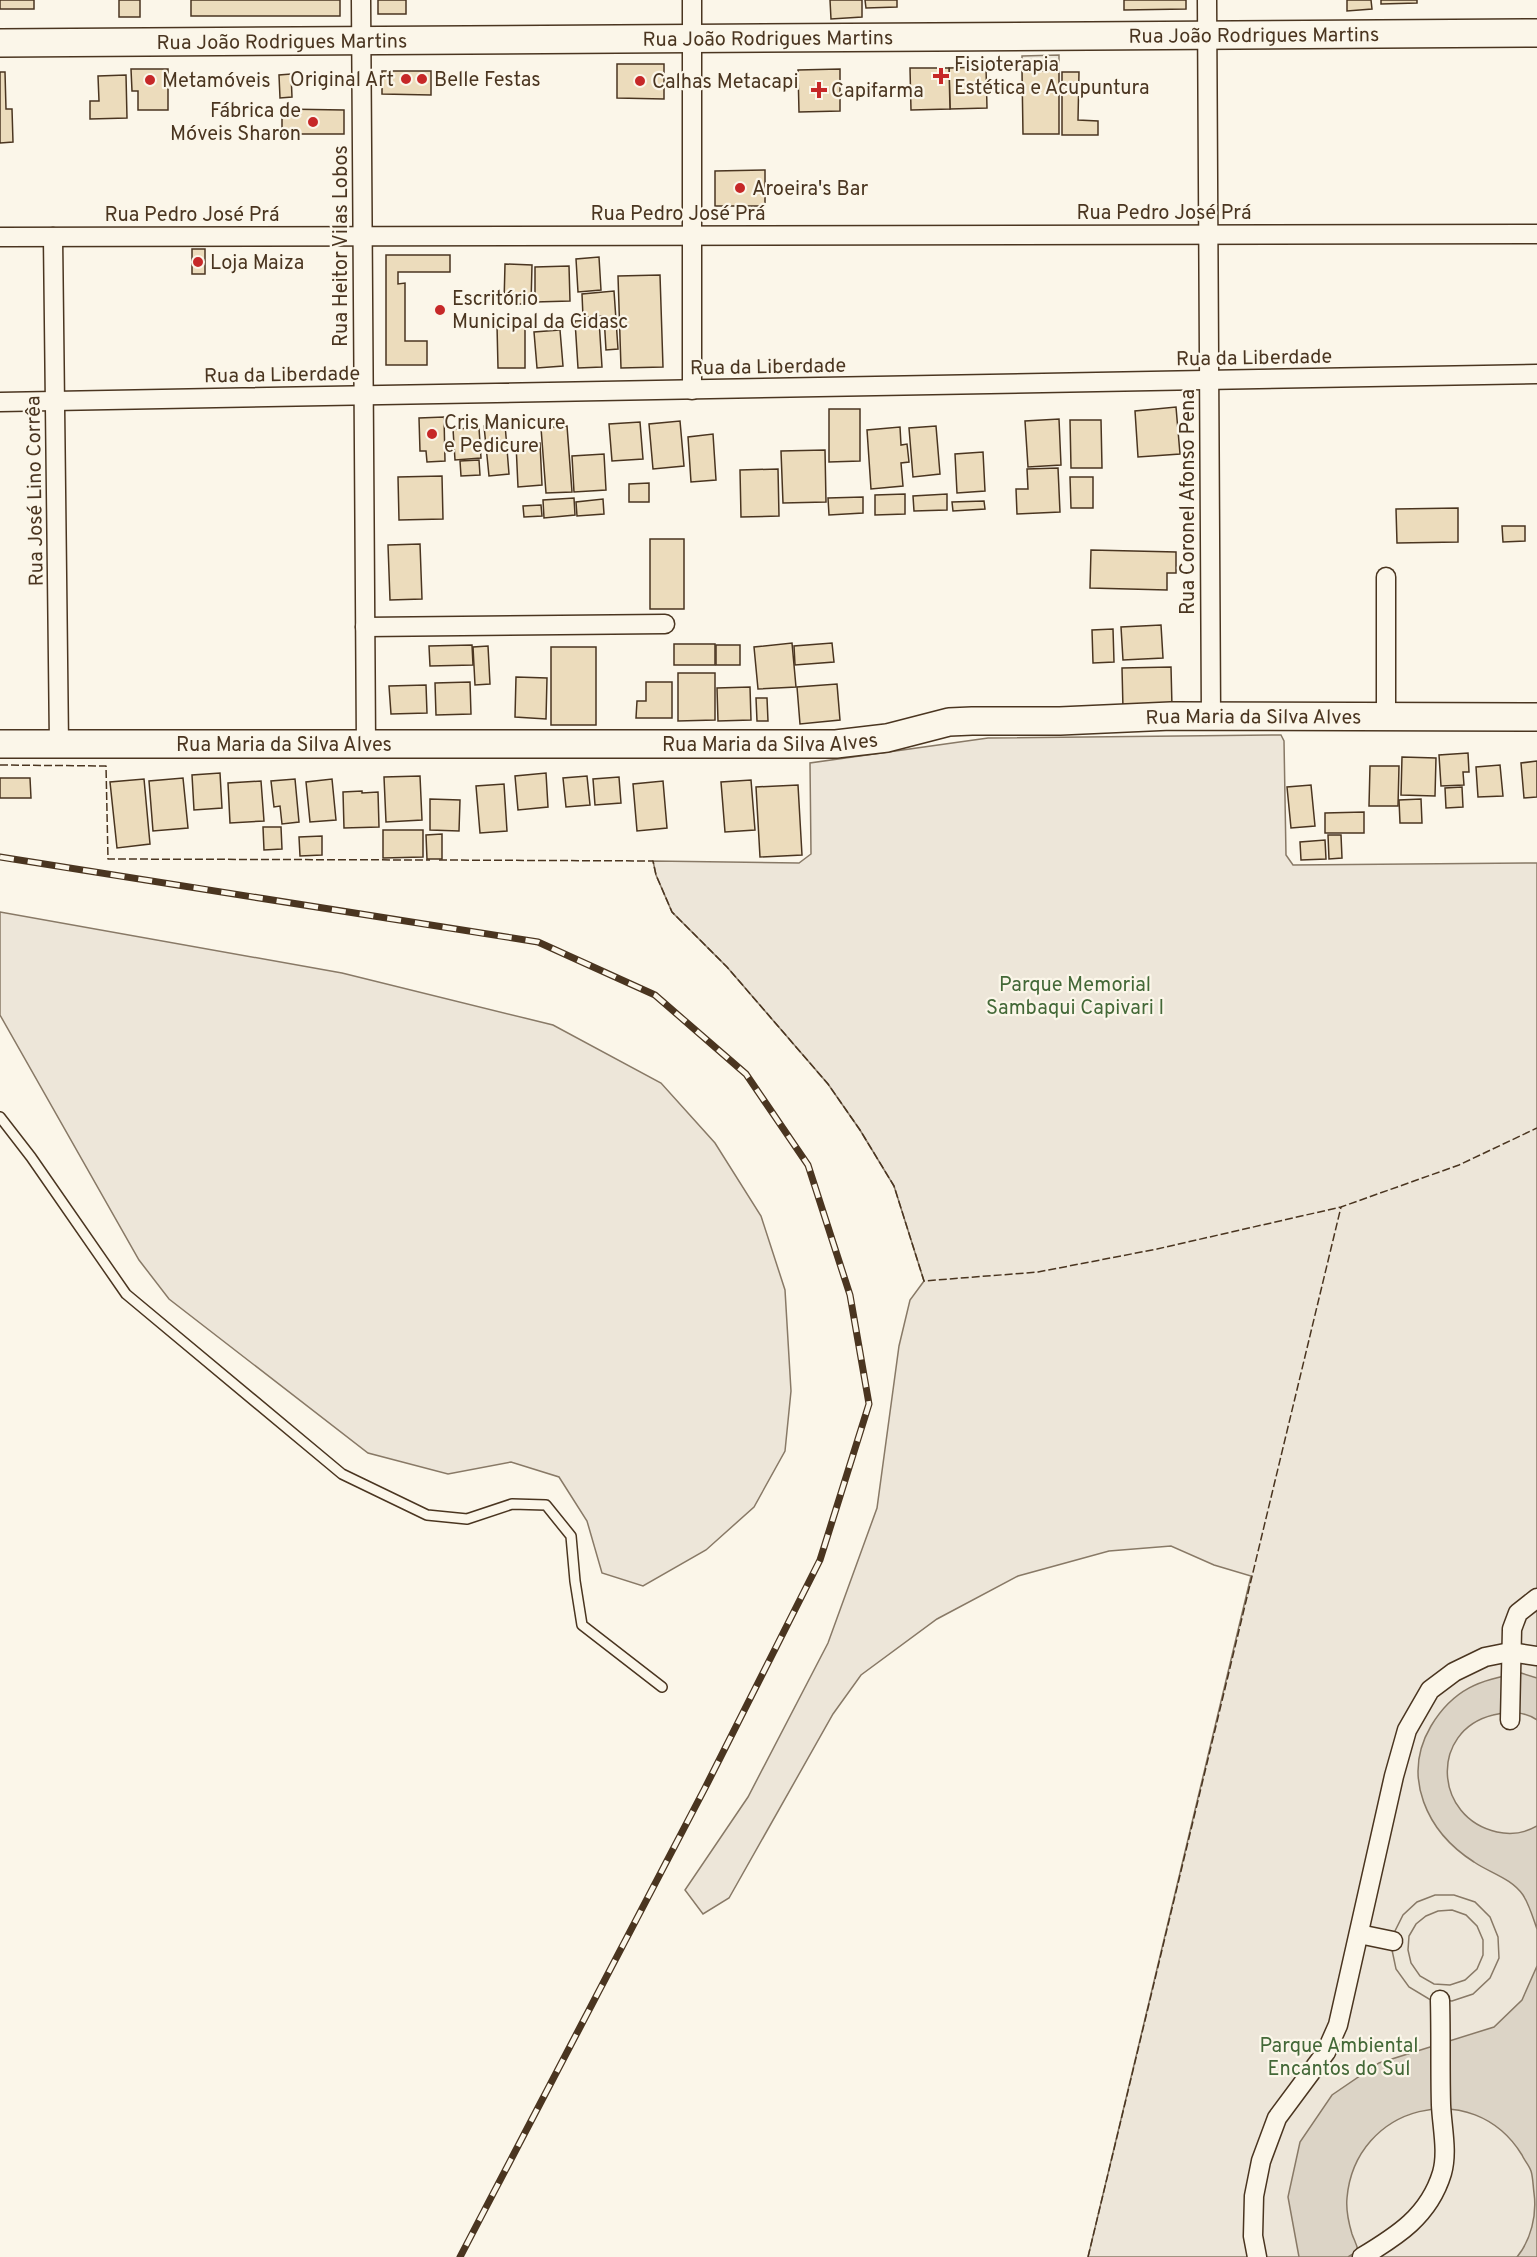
<svg xmlns="http://www.w3.org/2000/svg" width="1537" height="2257" viewBox="0 0 1537 2257" font-family="Overpass,sans-serif">
  <style>
    .green { fill: #ede6d9; stroke: #887966; stroke-width: 1.5 }
    .parking { fill: #ede7d9; stroke: #887966; stroke-width: 1.5; fill-rule: evenodd }
    .water { fill: #dcd4c6; stroke: #887966; stroke-width: 1.5 }
    .building { fill: #ecdcbc; stroke: #4a3520; stroke-width: 1.5 }
    .lines { fill: none; stroke-linecap: round; stroke-linejoin: round }
    .lane-casing { stroke: #4a3520; stroke-width: 12 }
    .street-casing { stroke: #4a3520; stroke-width: 21 }
    .secondary-casing { stroke: #4a3520; stroke-width: 30 }
    .lane { stroke: #fbf6e9; stroke-width: 9 }
    .street { stroke: #fbf6e9; stroke-width: 18 }
    .secondary { stroke: #fbf6e9; stroke-width: 27 }
    .rail-casing { stroke: #4a3520; stroke-width: 7 }
    .rail { stroke: #fbf6e9; stroke-width: 4.5; stroke-dasharray: 14; stroke-linecap: butt }
    .fence { stroke: #4a3520; stroke-width: 1.5; stroke-dasharray: 8 3; stroke-linecap: butt }
    .poi-dot { fill: #c62828; stroke: #fbf6e9; stroke-width: 2 }
    .labels { text-anchor: middle; stroke-width: 4.5; stroke-linejoin: round; paint-order: stroke }
    .street-label { font-size: 20px; fill: #4a3520; stroke: #fbf6e9 }
    .poi-label { font-size: 20px; fill: #4a3520; stroke: #fbf6e9; text-anchor: start }
    .park-label { font-size: 20px; fill: #436837; stroke: #fbf6e9 }
  </style>
  <rect width="100%" height="100%" fill="#fbf6e9"/>
  <!-- green -->
  <g class="green">
    <path d="M1281 735 1284 741 1286 855 1293 865 1537 863V2257H1088L1251 1576 1214 1565 1171 1546 1109 1551 1018 1576 937 1619 861 1675 833 1714 729 1898 703 1914 685 1890 748 1797 828 1643 877 1508 899 1346 910 1300 924 1281 894 1186 860 1130 828 1084 727 967 672 912 656 875 653 861 799 863 811 854 810 763 988 738Z"/>
    <path d="M0 912 342 973 553 1025 661 1083 715 1143 761 1216 785 1290 791 1391 785 1451 754 1507 706 1550 643 1586 602 1573 587 1521 559 1477 511 1462 448 1474 368 1453 169 1299 139 1260 0 1015Z"/>
  </g>
  <!-- parking -->
  <g class="parking">
    <path d="M1059 55V71H1022V56Z"/>
    <path d="M1435 1895H1454L1475 1902 1490 1917 1498 1937 1499 1958 1490 1978 1473 1994 1452 2001 1429 1999 1409 1987 1396 1969 1392 1950 1395 1931 1403 1915 1417 1902ZM1452 1910 1466 1915 1477 1926 1483 1940V1955L1477 1969 1465 1980 1450 1985 1434 1984 1420 1976 1411 1963 1408 1950 1409 1936 1416 1924 1426 1916 1438 1911Z"/>
  </g>
  <!-- water -->
  <g class="water">
    <path d="M1521 1673 1537 1678V1720C1524 1711 1507 1711 1493 1715 1429 1731 1434 1818 1497 1832 1511 1835 1525 1833 1537 1826V1929C1533 1918 1529 1904 1523 1895 1511 1878 1490 1873 1474 1862 1427 1832 1401 1777 1431 1726 1453 1689 1481 1679 1521 1673Z"/>
    <path d="M1537 1966V2257H1517C1531 2240 1537 2215 1534 2193 1533 2186 1533 2177 1531 2171 1529 2165 1524 2160 1522 2155 1473 2075 1355 2105 1347 2198 1346 2208 1349 2224 1352 2234 1354 2240 1357 2244 1358 2251L1348 2257H1299L1288 2197 1300 2142 1332 2095 1379 2063 1494 2027 1522 2000Z"/>
  </g>
  <!-- building -->
  <g class="building">
    <rect x="0" y="0" width="34" height="9"/>
    <rect x="119" y="0" width="21" height="17"/>
    <rect x="191" y="0" width="149" height="16"/>
    <rect x="378" y="0" width="28" height="14"/>
    <path d="M830 0H862V17L831 19Z"/>
    <path d="M865 0H897V7L866 8Z"/>
    <path d="M1124 0H1186V9L1124 10Z"/>
    <path d="M1347 0H1371L1372 9 1347 11Z"/>
    <path d="M1381 0H1417V3L1381 4Z"/>
    <path d="M617 64H664V99L617 98Z"/>
    <path d="M986 67 987 108 950 109 949 68Z"/>
    <path d="M910 68H949L950 109 911 110Z"/>
    <path d="M131 69H168V110H138V91H132Z"/>
    <path d="M840 69V111L799 112 798 70Z"/>
    <path d="M382 71H431V95L382 94Z"/>
    <path d="M1022 71H1059V134H1023Z"/>
    <path d="M0 72H5L6 109H12L13 142 0 143Z"/>
    <path d="M1062 72H1079L1078 120 1098 121V135H1062Z"/>
    <path d="M291 74 292 97 280 98 279 75Z"/>
    <path d="M126 75 127 118 90 119V101H99L98 76Z"/>
    <path d="M282 109 344 110V134H282Z"/>
    <path d="M765 170V206H715V171Z"/>
    <rect x="192" y="249" width="13" height="25"/>
    <path d="M386 255H450V272H398V284L405 283V341H427V365H386Z"/>
    <path d="M599 257 601 290 578 292 576 259Z"/>
    <path d="M505 264 532 265 531 304H504Z"/>
    <path d="M569 266 570 301 535 302V267Z"/>
    <path d="M660 275 663 367 621 368 618 276Z"/>
    <path d="M614 291 618 349 606 350 604 316 583 317 582 294Z"/>
    <path d="M599 320 602 367 578 368 575 321Z"/>
    <path d="M497 325H525V368H498Z"/>
    <path d="M560 330 563 366 537 368 534 332Z"/>
    <path d="M1176 407 1180 454 1138 457 1135 411Z"/>
    <path d="M829 409H860V461L829 462Z"/>
    <path d="M444 417 445 461 427 462 426 451H420L419 418Z"/>
    <path d="M1059 419 1061 465 1028 467 1025 421Z"/>
    <path d="M1070 420H1101L1102 468H1071Z"/>
    <path d="M680 421 684 466 653 469 649 424Z"/>
    <path d="M640 422 643 459 612 461 609 424Z"/>
    <path d="M505 424 509 474 489 476 484 426Z"/>
    <path d="M567 426 572 492 546 493 541 428Z"/>
    <path d="M936 426 940 474 913 477 909 428Z"/>
    <path d="M900 427 901 445 907 444 909 462 901 463 903 486 871 489 867 430Z"/>
    <path d="M479 428 481 458 455 460 453 429Z"/>
    <path d="M713 434 716 480 691 482 688 437Z"/>
    <path d="M540 443 542 485 518 487 516 444Z"/>
    <path d="M825 450 826 502 783 503 781 451Z"/>
    <path d="M983 452 985 491 957 493 955 454Z"/>
    <path d="M604 454 606 490 574 492 572 456Z"/>
    <path d="M479 460 480 475 461 476 460 461Z"/>
    <path d="M1058 468 1060 512 1017 514 1016 489H1028L1027 469Z"/>
    <path d="M778 469 779 516 741 517 740 470Z"/>
    <path d="M442 476 443 519 399 520 398 477Z"/>
    <path d="M1070 477H1093V508H1071Z"/>
    <path d="M649 483V502H629V484Z"/>
    <path d="M905 494V514L875 515V495Z"/>
    <path d="M947 494V510L914 511 913 496Z"/>
    <path d="M863 497V513L829 515 828 498Z"/>
    <path d="M574 498 575 515 544 518 543 500Z"/>
    <path d="M603 499 604 514 577 516 576 502Z"/>
    <path d="M984 501 985 509 953 511 952 502Z"/>
    <path d="M541 505 542 516 524 517 523 506Z"/>
    <path d="M1458 508V542L1397 543 1396 509Z"/>
    <path d="M1502 526H1525V541L1503 542Z"/>
    <rect x="650" y="539" width="34" height="70"/>
    <path d="M420 544 422 599 390 600 388 545Z"/>
    <path d="M1091 550 1176 552V573H1167V590L1090 588Z"/>
    <path d="M1161 625 1163 658 1123 660 1121 627Z"/>
    <path d="M1113 629 1114 662 1093 663 1092 630Z"/>
    <path d="M792 643 796 687 758 689 754 647Z"/>
    <path d="M832 643 834 662 795 665 794 646Z"/>
    <rect x="674" y="644" width="41" height="21"/>
    <path d="M472 645 473 665 430 666 429 646Z"/>
    <rect x="716" y="645" width="24" height="20"/>
    <path d="M488 646 490 684 475 685 473 647Z"/>
    <rect x="551" y="647" width="45" height="78"/>
    <path d="M1171 667 1172 707 1123 709 1122 668Z"/>
    <path d="M678 673H715V720L678 721Z"/>
    <path d="M516 677 547 678 546 719 515 717Z"/>
    <path d="M470 682 471 714 436 715 435 683Z"/>
    <path d="M646 682H672V718H636L637 701H646Z"/>
    <path d="M837 684 840 720 800 724 797 687Z"/>
    <path d="M426 685 427 713 391 714 389 686Z"/>
    <path d="M750 687 751 720 718 721 717 688Z"/>
    <path d="M756 698H767L768 721H757Z"/>
    <path d="M1468 753 1469 772H1463L1464 785 1441 786 1439 755Z"/>
    <path d="M1402 757 1436 758 1435 796 1401 795Z"/>
    <path d="M1537 761V797L1524 798 1521 763Z"/>
    <path d="M1500 765 1503 796 1478 797 1476 767Z"/>
    <path d="M1370 766H1399L1398 806H1369Z"/>
    <path d="M220 773 222 808 194 810 192 775Z"/>
    <path d="M546 773 548 807 518 810 515 776Z"/>
    <path d="M420 776 422 820 386 822 384 777Z"/>
    <path d="M587 776 590 805 566 807 563 778Z"/>
    <path d="M619 777 621 803 595 805 593 779Z"/>
    <path d="M0 778H30L31 798H0Z"/>
    <path d="M183 778 188 828 153 831 149 781Z"/>
    <path d="M144 779 150 844 117 848 110 782Z"/>
    <path d="M295 779 299 822 282 824 280 806 274 807 271 781Z"/>
    <path d="M332 779 336 820 310 822 306 782Z"/>
    <path d="M751 780 755 830 725 832 721 782Z"/>
    <path d="M261 781 264 821 230 823 228 783Z"/>
    <path d="M663 781 667 828 637 831 633 784Z"/>
    <path d="M504 784 507 831 480 833 476 786Z"/>
    <path d="M798 785 802 855 760 857 756 787Z"/>
    <path d="M1311 785 1315 826 1291 828 1287 787Z"/>
    <path d="M1462 787 1463 807 1446 808 1445 788Z"/>
    <path d="M362 791V793L378 792 379 827 344 828 343 792Z"/>
    <path d="M430 799 460 800 459 831 430 830Z"/>
    <path d="M1421 799 1422 823H1400L1399 800Z"/>
    <path d="M1364 812V833H1325V813Z"/>
    <path d="M263 827H281L282 849 264 850Z"/>
    <path d="M383 830H423V857L383 858Z"/>
    <path d="M442 834V859H427L426 835Z"/>
    <path d="M1328 835H1341L1342 858 1329 859Z"/>
    <path d="M322 836V855L300 856 299 837Z"/>
    <path d="M1325 840 1326 859 1301 860 1300 842Z"/>
  </g>
  <g class="lines">
    <defs>
      <path id="lane" d="M0 1117 31 1157 126 1294 342 1474 427 1515 467 1519 512 1504 546 1505 571 1536 575 1581 582 1625 662 1687"/>
      <g id="street">
        <path d="M361 0 366 744"/>
        <path d="M692 0V390"/>
        <path d="M1207 0 1211 716"/>
        <path d="M0 237 1537 234"/>
        <path d="M53 237 59 744"/>
        <path d="M0 402 1537 374"/>
        <path d="M1386 577V716"/>
        <path d="M365 627 665 624"/>
        <path d="M1510 1720 1512 1629 1518 1613 1537 1598"/>
        <path d="M1359 1934 1393 1941"/>
        <path d="M1257 2257 1253 2236 1254 2196 1261 2161 1277 2118 1326 2052 1338 2025 1394 1776 1407 1730 1430 1690 1454 1672 1485 1657 1510 1652 1537 1656"/>
        <path d="M1362 2257C1397 2236 1429 2216 1442 2173 1448 2152 1442 2127 1441 2105 1440 2070 1441 2035 1440 2000"/>
      </g>
      <g id="secondary">
        <path id="s1" d="M0 43 1537 33"/>
        <path id="s2" d="M0 744H836L887 738 949 722 972 721H1060L1171 716 1537 717"/>
      </g>
    </defs>
    <!-- lane casing -->
    <use href="#lane" class="lane-casing"/>
    <!-- street casing -->
    <use href="#street" class="street-casing"/>
    <!-- secondary casing -->
    <use href="#secondary" class="secondary-casing"/>
    <!-- lane -->
    <use href="#lane" class="lane"/>
    <!-- street -->
    <use href="#street" class="street"/>
    <!-- secondary -->
    <use href="#secondary" class="secondary"/>
    <defs>
      <path id="rail" d="M0 857 538 942 655 995 746 1074 808 1165 850 1295 869 1404 820 1560 705 1788 460 2257"/>
    </defs>
    <!-- rail casing -->
    <use href="#rail" class="rail-casing"/>
    <!-- rail -->
    <use href="#rail" class="rail"/>
    <!-- fence -->
    <g class="fence">
      <path d="M0 765 106 766 108 859 430 860"/>
      <path d="M439 860 653 861 656 875 672 912 727 967 828 1084 860 1130 894 1186 924 1281 1038 1272 1157 1249 1341 1207 1459 1165 1537 1128"/>
      <path d="M1088 2257 1341 1207"/>
    </g>
  </g>
  <!-- markers -->
  <g class="poi-dot">
    <path d="M938 67h6v6h6v6h-6v6h-6v-6h-6v-6h6z"/>
    <circle cx="406" cy="79" r="6"/>
    <circle cx="422" cy="79" r="6"/>
    <circle cx="150" cy="80" r="6"/>
    <circle cx="640" cy="81" r="6"/>
    <path d="M816 81h6v6h6v6h-6v6h-6v-6h-6v-6h6z"/>
    <circle cx="313" cy="122" r="6"/>
    <circle cx="740" cy="188" r="6"/>
    <circle cx="198" cy="262" r="6"/>
    <circle cx="440" cy="310" r="6"/>
    <circle cx="432" cy="434" r="6"/>
  </g>
  <g class="labels">
    <!-- street labels -->
    <g class="street-label">
      <text dy="7" stroke="none"><textPath href="#s1" startOffset="1254">Rua João Rodrigues Martins</textPath></text>
      <text dy="7" stroke="none"><textPath href="#s1" startOffset="768">Rua João Rodrigues Martins</textPath></text>
      <text dy="7" stroke="none"><textPath href="#s1" startOffset="282">Rua João Rodrigues Martins</textPath></text>
      <text x="1164" y="219">Rua Pedro José Prá</text>
      <text x="678" y="220">Rua Pedro José Prá</text>
      <text x="192" y="221">Rua Pedro José Prá</text>
      <text transform="translate(340 246) rotate(-90)" y="7">Rua Heitor Vilas Lobos</text>
      <text transform="translate(1254 357) rotate(-1)" y="7">Rua da Liberdade</text>
      <text transform="translate(768 366) rotate(-1)" y="7">Rua da Liberdade</text>
      <text transform="translate(282 374) rotate(-1)" y="7">Rua da Liberdade</text>
      <text transform="translate(34 491) rotate(-91)" y="7">Rua José Lino Corrêa</text>
      <text transform="translate(1187 502) rotate(-90)" y="7">Rua Coronel Afonso Pena</text>
      <text dy="7" stroke="none"><textPath href="#s2" startOffset="1256">Rua Maria da Silva Alves</textPath></text>
      <text dy="7" stroke="none"><textPath href="#s2" startOffset="770">Rua Maria da Silva Alves</textPath></text>
      <text dy="7" stroke="none"><textPath href="#s2" startOffset="284">Rua Maria da Silva Alves</textPath></text>
    </g>
    <!-- poi labels -->
    <g class="poi-label">
      <text x="954" y="71">Fisioterapia<tspan x="954" dy="23">Estética e Acupuntura</tspan></text>
      <text x="394" y="86" text-anchor="end">Original Art</text>
      <text x="434" y="86">Belle Festas</text>
      <text x="162" y="87">Metamóveis</text>
      <text x="652" y="88">Calhas Metacapi</text>
      <text x="831" y="97">Capifarma</text>
      <text x="301" y="117" text-anchor="end">Fábrica de<tspan x="301" dy="23">Móveis Sharon</tspan></text>
      <text x="752" y="195">Aroeira's Bar</text>
      <text x="210" y="269">Loja Maiza</text>
      <text x="452" y="305">Escritório<tspan x="452" dy="23">Municipal da Cidasc</tspan></text>
      <text x="444" y="429">Cris Manicure<tspan x="444" dy="23">e Pedicure</tspan></text>
    </g>
    <!-- park labels -->
    <g class="park-label">
      <text x="1075" y="991">Parque Memorial<tspan x="1075" dy="23">Sambaqui Capivari I</tspan></text>
      <text x="1339" y="2052">Parque Ambiental<tspan x="1339" dy="23">Encantos do Sul</tspan></text>
    </g>
  </g>
</svg>
